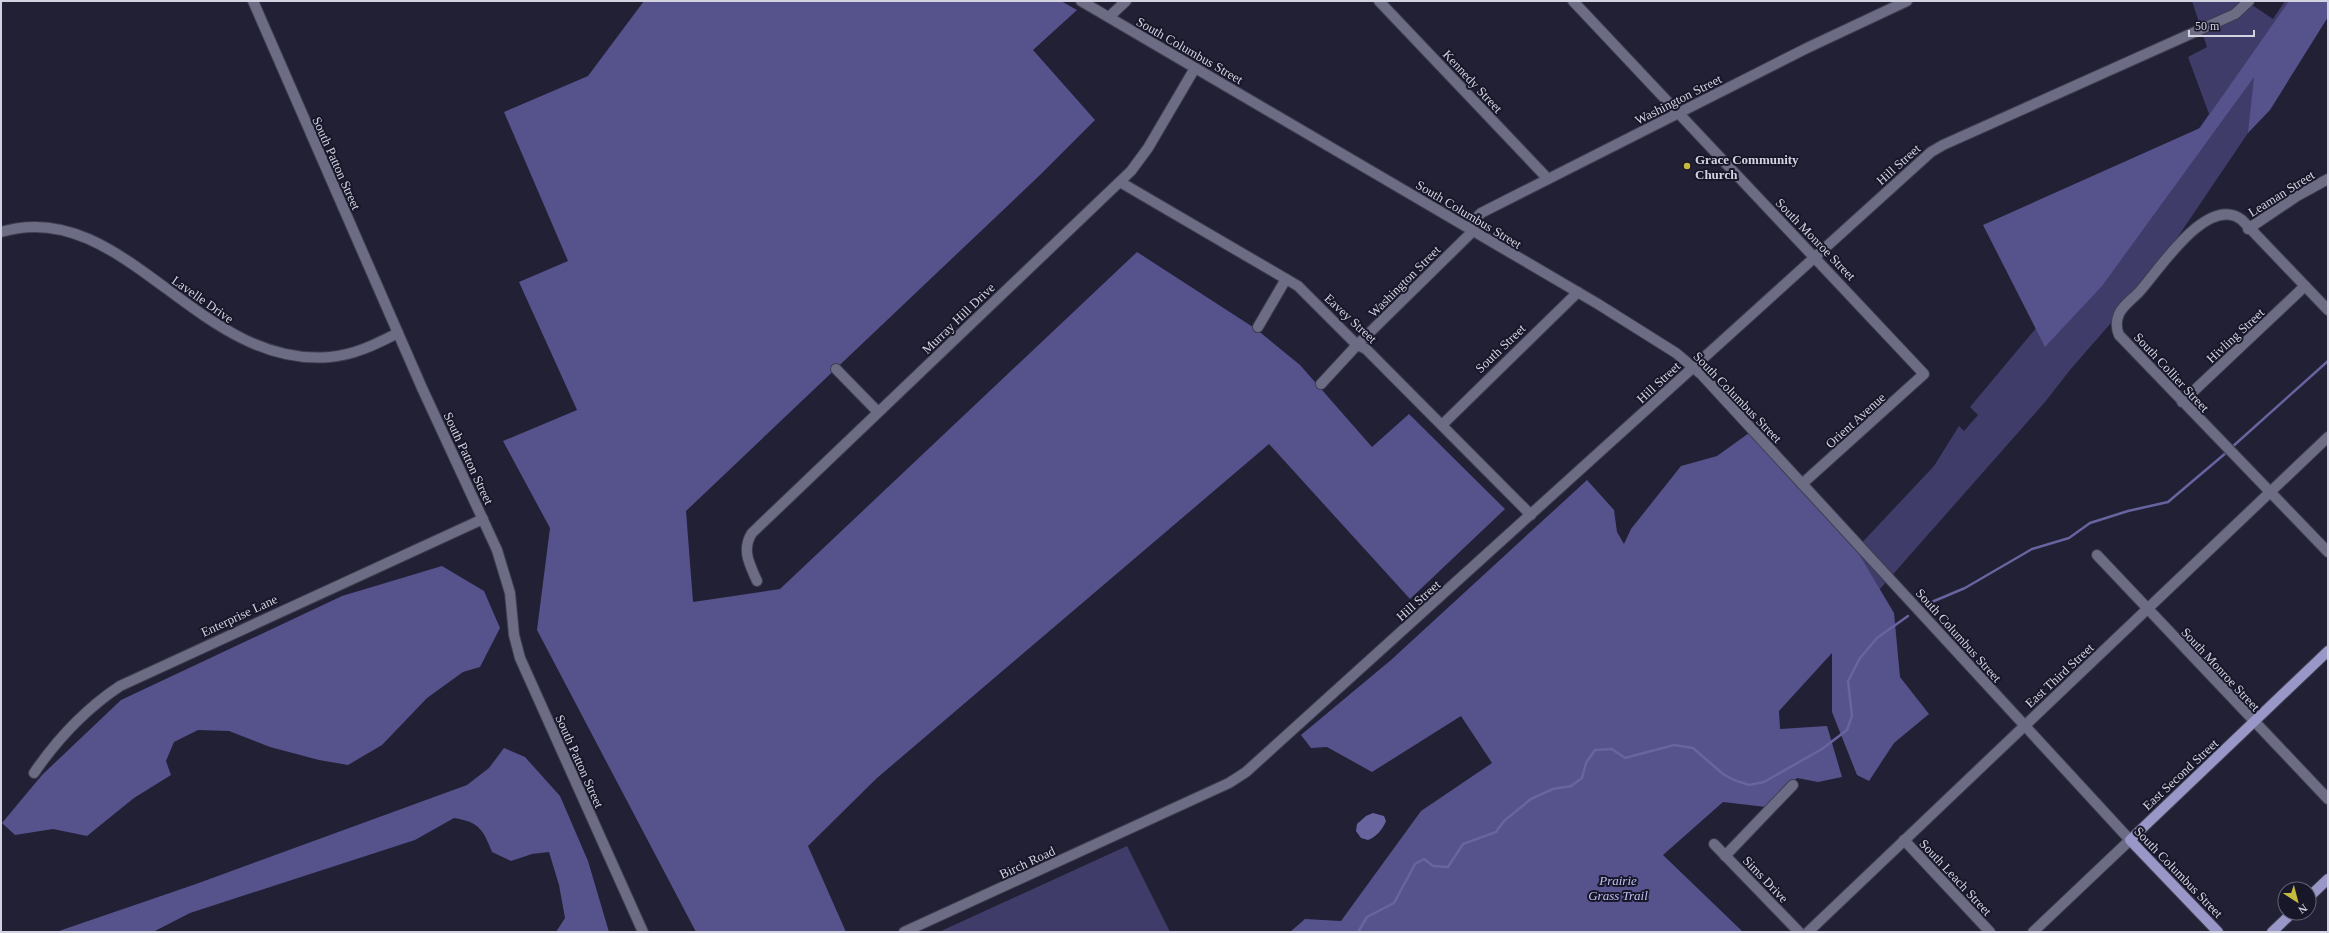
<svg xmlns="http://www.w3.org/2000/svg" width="2329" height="933" viewBox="0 0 2329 933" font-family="Georgia,serif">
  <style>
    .green { fill: #3f3c69 }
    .forest { fill: #56528c }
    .water { fill: #67649f }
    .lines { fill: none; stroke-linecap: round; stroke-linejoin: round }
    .stream { stroke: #67649f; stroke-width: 2.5 }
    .minor-casing { stroke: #3f3d4f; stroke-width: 12 }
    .major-casing { stroke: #3f3d4f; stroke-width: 12 }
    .minor { stroke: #6c6c84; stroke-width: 10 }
    .major { stroke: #9897c8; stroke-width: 10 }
    .poi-dot { fill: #c5bc3d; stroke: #18172a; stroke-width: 1.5 }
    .labels { text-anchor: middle; stroke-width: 4; stroke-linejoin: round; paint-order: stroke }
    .street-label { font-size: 13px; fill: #d2d2e0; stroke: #18172a }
    .poi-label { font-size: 13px; font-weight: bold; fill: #d2d2e0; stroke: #18172a; text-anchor: start }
    .park-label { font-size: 13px; font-style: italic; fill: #c1c1f5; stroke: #18172a }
  </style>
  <rect width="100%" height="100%" fill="#212035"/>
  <!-- green -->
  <g class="green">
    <path d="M2192 1H2246L2273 19 2285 1H2328L2248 133 2150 278 2070 370 2045 402 1880 589 1519 932 1856 549 1934 466 1959 426 1964 431 1978 415 1970 407 2099 253 2107 259 2209 114 2188 57 2207 47Z"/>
    <path d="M1127 846 1170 932H939Z"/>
  </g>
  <!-- forest -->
  <g class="forest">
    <path d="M644 1H1061L1077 10 1033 50 1095 120 1040 175 686 511 693 602 780 589 1137 252 1256 329 1300 365 1372 447 1409 414 1505 509 1410 599 1269 444 877 778 808 846 846 932H696L537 630 550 528 503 441 577 410 519 282 568 261 504 112 588 76Z"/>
    <path d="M2289 1H2328V17L2270 110 2248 133 2254 77 2102 286 2045 347 1983 225 2200 128Z"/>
    <path d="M1749 433 1856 549 1894 613 1900 677 1929 714 1894 743 1869 781 1857 775 1832 712V653L1779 711 1780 729 1827 726 1842 777 1818 782 1797 778 1766 807 1723 802 1663 855 1743 932H1290L1305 919 1341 921 1421 811 1492 763 1461 716 1372 772 1327 747 1311 748 1301 735 1391 660 1587 480 1614 510 1617 532 1624 544 1631 529 1681 466 1717 456Z"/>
    <path d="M442 566 484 591 500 628 480 667 463 672 427 698 382 745 348 765 319 760 270 747 229 731 198 730 174 742 166 761 171 775 134 798 87 836 53 829 15 835 2 823 42 775 121 700 342 596Z"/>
    <path d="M504 748 525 757 560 796 588 861 609 932H556L565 918 559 885 549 852 532 854 511 861 492 852C483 829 479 822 454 818L415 840 190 913 153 932H56L196 884 467 785 489 768Z"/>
  </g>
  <!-- water -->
  <path class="water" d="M1373 813 1384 816 1386 821C1383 829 1376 837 1368 840L1361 838 1356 831 1357 824 1366 816Z"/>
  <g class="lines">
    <!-- stream -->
    <g class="stream">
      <path d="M2231 448 2328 361"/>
      <path d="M1927 604 1965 588 2032 549 2069 538 2090 523 2128 511 2168 502 2227 452"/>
      <path d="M1358 932 1367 917 1394 903 1415 864 1424 859 1433 866 1448 867 1463 844 1496 832 1504 821 1531 799 1553 789 1571 786 1582 778 1586 763 1595 750 1612 749 1625 758 1674 745 1693 748 1723 774 1734 780 1749 785 1764 782 1822 749 1847 730 1852 716 1848 681 1860 658 1877 638 1908 616"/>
    </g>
    <defs>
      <g id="minor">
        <path d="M253 1 422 388 497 550 510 593 514 635 520 658 643 932"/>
        <path d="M1081 1 1598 304 1676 353 1702 375 2130 840 2033 932"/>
        <path d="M1379 1 1548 179"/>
        <path d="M1573 1 1924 374 1802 484"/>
        <path d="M1109 17 1126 1"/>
        <path d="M1120 182 1298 286 1357 345 1366 349 1531 515"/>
        <path d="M2248 229 2297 196 2328 179"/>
        <path d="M1470 230 1474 220 1481 213 1807 48 1907 1"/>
        <path d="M1 232C123 195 198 369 330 357 355 355 376 344 398 333"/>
        <path d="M2328 310 2242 220C2208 193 2159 270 2140 291 2133 299 2123 305 2119 314 2116 321 2116 328 2119 335L2328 552"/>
        <path d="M1258 327 1286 279"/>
        <path d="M836 369 878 412"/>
        <path d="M1321 384 1357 345 1473 231"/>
        <path d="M2182 402 2305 286"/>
        <path d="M1442 425 1578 292"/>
        <path d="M2097 555 2328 799"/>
        <path d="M757 581C750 565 741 550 752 533L1131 171 1148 148 1195 68"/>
        <path d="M34 773C58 738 84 710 120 686L483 519"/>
        <path d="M1904 840 1990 932"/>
        <path d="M1714 844 1799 932"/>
        <path d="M1725 856 1793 785"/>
        <path d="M904 932 1229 783 1246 772 1931 152 1943 145 2235 14 2249 1"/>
        <path d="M1808 932 2328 437"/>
      </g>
      <g id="major">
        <path d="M2309 897 2328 879"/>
        <path d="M2218 932 2130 840 2328 651"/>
        <path d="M2272 932 2292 913"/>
      </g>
    </defs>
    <!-- minor casing -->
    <use href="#minor" class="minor-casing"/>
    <!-- major casing -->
    <use href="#major" class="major-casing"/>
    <!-- minor -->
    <use href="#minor" class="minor"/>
    <!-- major -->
    <use href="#major" class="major"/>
  </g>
  <!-- markers -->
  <circle class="poi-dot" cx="1687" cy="166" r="4"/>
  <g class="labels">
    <!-- street labels -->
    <g class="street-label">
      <text transform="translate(1190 50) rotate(30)" y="5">South Columbus Street</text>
      <text transform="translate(1473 81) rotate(47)" y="5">Kennedy Street</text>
      <text transform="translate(1678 99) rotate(-27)" y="5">Washington Street</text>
      <text transform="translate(337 163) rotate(66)" y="5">South Patton Street</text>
      <text transform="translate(1898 164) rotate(-42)" y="5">Hill Street</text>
      <text transform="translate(2281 193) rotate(-32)" y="5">Leaman Street</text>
      <text transform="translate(1469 214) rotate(31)" y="5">South Columbus Street</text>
      <text transform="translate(1816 239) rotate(46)" y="5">South Monroe Street</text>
      <text transform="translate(1404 281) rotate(-45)" y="5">Washington Street</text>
      <text transform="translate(203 299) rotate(35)" y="5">Lavelle Drive</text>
      <text transform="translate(958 318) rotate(-44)" y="5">Murray Hill Drive</text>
      <text transform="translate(1351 318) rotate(43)" y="5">Eavey Street</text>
      <text transform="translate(2235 335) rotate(-43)" y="5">Hivling Street</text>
      <text transform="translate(1500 348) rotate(-44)" y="5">South Street</text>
      <text transform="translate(2172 372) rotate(47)" y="5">South Collier Street</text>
      <text transform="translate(1658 382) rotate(-43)" y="5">Hill Street</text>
      <text transform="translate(1738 397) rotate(46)" y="5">South Columbus Street</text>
      <text transform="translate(1855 420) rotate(-42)" y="5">Orient Avenue</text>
      <text transform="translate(469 458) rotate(65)" y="5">South Patton Street</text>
      <text transform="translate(1418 600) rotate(-42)" y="5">Hill Street</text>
      <text transform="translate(239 615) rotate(-25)" y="5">Enterprise Lane</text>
      <text transform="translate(1959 635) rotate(48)" y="5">South Columbus Street</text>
      <text transform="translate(2221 669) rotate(47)" y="5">South Monroe Street</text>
      <text transform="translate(2059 675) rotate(-43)" y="5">East Third Street</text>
      <text transform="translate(580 761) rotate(66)" y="5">South Patton Street</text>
      <text transform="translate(2180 774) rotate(-43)" y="5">East Second Street</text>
      <text transform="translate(1027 862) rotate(-25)" y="5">Birch Road</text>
      <text transform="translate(2179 872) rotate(46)" y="5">South Columbus Street</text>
      <text transform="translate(1956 877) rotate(47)" y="5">South Leach Street</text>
      <text transform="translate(1766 879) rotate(46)" y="5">Sims Drive</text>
    </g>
    <!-- poi labels -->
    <g class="poi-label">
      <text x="1695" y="164">Grace Community<tspan x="1695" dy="15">Church</tspan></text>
    </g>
    <!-- park labels -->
    <g class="park-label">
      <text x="1618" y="885">Prairie<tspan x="1618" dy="15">Grass Trail</tspan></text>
    </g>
  </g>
  <!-- border -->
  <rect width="2329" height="933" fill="none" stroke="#d2d2e0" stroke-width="4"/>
  <!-- north arrow -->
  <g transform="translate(2297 901) rotate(144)"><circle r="19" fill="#18172a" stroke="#626273"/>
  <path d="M0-3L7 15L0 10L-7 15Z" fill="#c5bc3d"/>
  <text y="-6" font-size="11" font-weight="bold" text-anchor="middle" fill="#d2d2e0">N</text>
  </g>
  <!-- scale -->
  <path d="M2189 30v6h65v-6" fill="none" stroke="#d2d2e0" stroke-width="2"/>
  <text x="2195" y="30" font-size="12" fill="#d2d2e0" stroke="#18172a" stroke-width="3" paint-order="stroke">50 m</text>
</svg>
